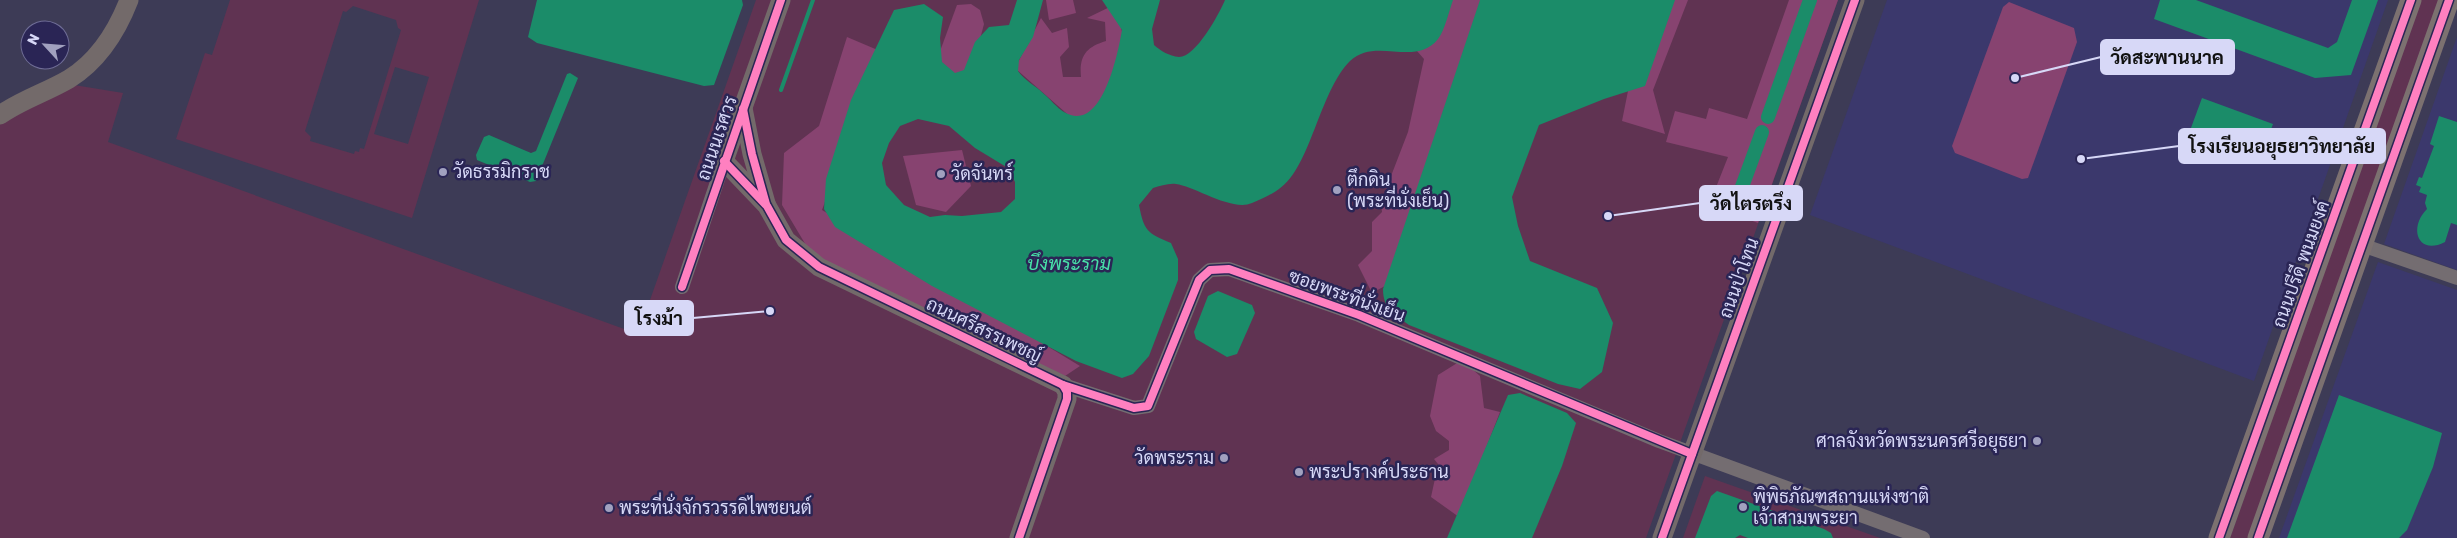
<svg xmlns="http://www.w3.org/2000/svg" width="2457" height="538" viewBox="0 0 2457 538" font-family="Rubik,Sarabun,sans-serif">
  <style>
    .built { fill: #3b386c }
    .green { fill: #603352; fill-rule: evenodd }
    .forest { fill: #874370 }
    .water { fill: #1b8c69; fill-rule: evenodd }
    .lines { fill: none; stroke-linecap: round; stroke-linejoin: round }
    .stream { stroke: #1b8c69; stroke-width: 4 }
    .canal { stroke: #1b8c69; stroke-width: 14 }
    .street { stroke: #746d71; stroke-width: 14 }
    .secondary { stroke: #736a6a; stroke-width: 19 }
    .primary { stroke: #7c7170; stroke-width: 21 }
    .cycleway-casing { stroke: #2a2555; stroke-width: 11 }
    .cycleway { stroke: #ff80c0; stroke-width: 8 }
    .poi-dot { fill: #a1a1bf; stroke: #2a2555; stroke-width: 2 }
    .labels { text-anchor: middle; stroke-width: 5; stroke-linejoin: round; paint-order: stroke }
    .street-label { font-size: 18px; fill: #d7d8f7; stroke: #2a2555 }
    .poi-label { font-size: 18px; fill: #d7d8f7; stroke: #2a2555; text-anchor: start }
    .water-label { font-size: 19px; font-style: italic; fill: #48dfa8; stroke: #2a2555 }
    .leader { fill: none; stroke: #d7d8f7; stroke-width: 2 }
    .callout-dot { fill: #d7d8f7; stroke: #2a2555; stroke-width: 2 }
    .callout { fill: #d7d8f7; stroke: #d7d8f7; stroke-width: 2 }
    .callout-label { font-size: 19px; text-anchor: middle; font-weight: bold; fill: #111 }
  </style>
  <rect width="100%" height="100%" fill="#3d3b56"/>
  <!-- built -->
  <g class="built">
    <path d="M1887 0H2388L2254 381 1810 215Z"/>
    <path d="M2457 37V270L2384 244Z"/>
    <path d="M2378 262 2457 290V538H2279Z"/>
  </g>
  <!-- green -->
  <g class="green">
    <path d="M230 0H479L412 218 176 139 205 53 212 55ZM353 6 396 20 398 28 401 30 364 149 360 148 359 152 355 151 354 154 310 141 311 137 305 131 343 11 346 12ZM395 67 429 77 408 144 374 134Z"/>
    <path d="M756 0H1838L1646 538H0V124L29 106 74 85 123 93 108 142 638 334Z"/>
    <path d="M2420 0H2439L2249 538H2230Z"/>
    <path d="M1705 476 1880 538H1683Z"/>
  </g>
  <!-- forest -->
  <g class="forest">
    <path d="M1046 0H1073L1076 13 1049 20Z"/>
    <path d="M1437 0H1494L1408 257 1393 260 1396 280 1372 293 1358 265 1372 251V222L1382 212 1381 202 1408 132 1424 59 1417 51Z"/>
    <path d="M1663 0H1688L1653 90 1665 134 1622 121 1628 91Z"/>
    <path d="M1789 0H1838L1758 223 1709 205 1728 157 1666 142 1675 111 1706 119 1709 108 1747 119Z"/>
    <path d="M2009 2 2074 28 2077 42 2028 178 2022 179 1955 153 1952 146 2003 7Z"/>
    <path d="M971 4 980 10 984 24 974 62 956 80 944 75 939 54 957 5Z"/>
    <path d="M1116 4 1127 55 1098 111 1074 120 1015 68 1041 18 1052 33 1067 28 1069 47 1060 57 1063 77H1081C1079 56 1086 47 1106 41L1105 22 1087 18Z"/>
    <path d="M847 37 880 51 822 210 1080 366 1065 376 813 257 782 205 784 153 819 126Z"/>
    <path d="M962 150 971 186 946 212 916 205 903 156Z"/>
    <path d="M1462 360 1480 376 1484 408 1500 412 1459 517 1431 497 1436 474 1445 473 1434 459 1449 450V441L1436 431 1430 416 1438 375Z"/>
  </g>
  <!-- water -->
  <g class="water">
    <path d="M537 0H742L743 5 714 85 704 86 537 43 528 37Z"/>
    <path d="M1017 0H1043L1033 37 1019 60 1018 71C1025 81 1035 85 1044 94 1050 99 1057 108 1064 112 1102 135 1118 53 1122 30L1102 0H1160L1152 29 1154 45C1161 51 1169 56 1179 57 1196 57 1219 14 1225 0H1453C1449 11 1445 30 1438 39 1415 68 1376 36 1350 61 1319 92 1311 167 1279 189 1271 195 1260 200 1252 203 1232 212 1194 186 1176 184 1169 183 1160 186 1153 188L1139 205C1144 231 1147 233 1171 243L1178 259V280L1149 356 1133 374 1122 378 1076 361 932 286 835 227 824 209 826 179 851 100 894 10 924 4 943 17 940 38 942 62 955 73 964 70 975 42 989 27 1009 25ZM918 119 949 126 975 148 1008 168 1015 182V199L1001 212 962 216 945 215 930 217 904 205 886 185 882 163 889 143 900 126Z"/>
    <path d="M1480 0H1675L1645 86 1604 99 1539 125 1512 197 1518 226 1530 261 1597 288 1613 323 1602 372 1580 389 1558 384 1409 325C1394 314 1383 309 1383 289Z"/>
    <path d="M2160 0H2196L2328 48 2337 42 2352 0H2378L2351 75 2315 78 2154 19Z"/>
    <path d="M570 73 578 78 536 181 530 182 477 160 476 155 484 137 489 135 531 153 536 151 567 74Z"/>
    <path d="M2202 98 2273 124 2259 162 2188 136Z"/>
    <path d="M2439 116 2457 122V225L2451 223 2445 242C2418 256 2408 228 2427 209L2425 203 2427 195 2419 192 2421 187 2416 185 2419 177 2422 178 2434 146 2430 144Z"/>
    <path d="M1218 291 1252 305 1255 313 1237 354 1227 357 1196 339 1194 332 1208 296Z"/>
    <path d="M1520 393 1567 413 1576 423 1562 466 1532 538H1447L1508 395Z"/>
    <path d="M2339 395 2442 433 2433 467 2407 530 2399 538H2287Z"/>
    <path d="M1717 491 1824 529 1831 533 1833 538H1748L1740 535 1735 538H1695L1711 496Z"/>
  </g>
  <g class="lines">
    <!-- stream -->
    <path class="stream" d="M781 90 813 0"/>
    <!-- canal -->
    <g class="canal">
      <path d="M1768 117 1810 0"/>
      <path d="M1735 206 1762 132"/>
    </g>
    <!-- street -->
    <g class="street">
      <path d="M2362 245 2457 278"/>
      <path d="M682 287 724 161"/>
      <path d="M1063 385 1134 408 1148 406 1199 280 1210 270 1229 269 1359 315 1659 441 1923 538"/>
    </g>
    <!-- secondary -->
    <g class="secondary">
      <path d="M781 0 724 161 767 206 786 240 819 267 1063 385 1067 392V399L1019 538"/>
      <path d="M743 108 752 154 766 203"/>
      <path d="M0 115C21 100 47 92 69 79 98 61 117 31 129 0"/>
      <path d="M1662 538 1855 0"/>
    </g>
    <!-- primary -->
    <g class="primary">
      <path d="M2219 538 2411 0"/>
      <path d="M2258 538 2449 0"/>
    </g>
    <defs>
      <g id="cycleway">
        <path d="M743 109 752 154 766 204"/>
        <path d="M724 161 767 206 786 240 819 267 1063 385 1067 392V399L1019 538"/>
        <path d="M682 287 781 0"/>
        <path d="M1063 385 1134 408 1148 406 1199 280 1210 270 1229 269 1359 315 1692 454"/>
        <path d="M1662 538 1855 0"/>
        <path d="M2219 538 2411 0"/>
        <path d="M2258 538 2449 0"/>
      </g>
    </defs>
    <!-- cycleway casing -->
    <use href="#cycleway" class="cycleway-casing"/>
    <!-- cycleway -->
    <use href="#cycleway" class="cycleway"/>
  </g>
  <!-- markers -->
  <g class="poi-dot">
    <circle cx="443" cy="172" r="5"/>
    <circle cx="941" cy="174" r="5"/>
    <circle cx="1337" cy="190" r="5"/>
    <circle cx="2037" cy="441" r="5"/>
    <circle cx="1224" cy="458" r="5"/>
    <circle cx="1299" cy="472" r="5"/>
    <circle cx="1743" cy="507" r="5"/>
    <circle cx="609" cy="508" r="5"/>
  </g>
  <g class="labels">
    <!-- street labels -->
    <g class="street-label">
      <text transform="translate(717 138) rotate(-71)" y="6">ถนนนเรศวร</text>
      <text transform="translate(2301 264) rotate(-70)" y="6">ถนนปรีดี พนมยงค์</text>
      <text transform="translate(1739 278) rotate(-70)" y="6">ถนนป่าโทน</text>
      <text transform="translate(1347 296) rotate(20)" y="6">ซอยพระที่นั่งเย็น</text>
      <text transform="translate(984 330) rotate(26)" y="6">ถนนศรีสรรเพชญ์</text>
    </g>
    <!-- poi labels -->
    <g class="poi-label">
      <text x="453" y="178">วัดธรรมิกราช</text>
      <text x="951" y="180">วัดจันทร์</text>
      <text x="1347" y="186">ตึกดิน<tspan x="1347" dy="21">(พระที่นั่งเย็น)</tspan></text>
      <text x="2027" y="447" text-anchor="end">ศาลจังหวัดพระนครศรีอยุธยา</text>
      <text x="1214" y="464" text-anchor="end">วัดพระราม</text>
      <text x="1309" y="478">พระปรางค์ประธาน</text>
      <text x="1753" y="503">พิพิธภัณฑสถานแห่งชาติ<tspan x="1753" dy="21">เจ้าสามพระยา</tspan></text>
      <text x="619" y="514">พระที่นั่งจักรวรรดิไพชยนต์</text>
    </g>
    <!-- water labels -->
    <g class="water-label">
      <text x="1069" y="270">บึงพระราม</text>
    </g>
  </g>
  <!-- callouts -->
  <path class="leader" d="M2015 78L2101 57M2081 159L2179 146M1608 216L1700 203M770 311L693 318"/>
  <g class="callout-dot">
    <circle cx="2015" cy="78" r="5"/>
    <circle cx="2081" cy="159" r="5"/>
    <circle cx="1608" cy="216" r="5"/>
    <circle cx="770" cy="311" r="5"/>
  </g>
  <g class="callout">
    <rect x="2101" y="40" width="133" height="34" rx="5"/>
    <rect x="2179" y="129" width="206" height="34" rx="5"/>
    <rect x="1700" y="186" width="102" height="34" rx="5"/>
    <rect x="625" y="301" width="68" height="34" rx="5"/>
  </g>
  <g class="callout-label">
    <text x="2167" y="64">วัดสะพานนาค</text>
    <text x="2282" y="153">โรงเรียนอยุธยาวิทยาลัย</text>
    <text x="1751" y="210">วัดไตรตรึง</text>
    <text x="659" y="325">โรงม้า</text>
  </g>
  <!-- north arrow -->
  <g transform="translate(45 45) rotate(296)"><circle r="24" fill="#2a2555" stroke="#6f6d96"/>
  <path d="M0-4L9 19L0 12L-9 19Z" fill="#a1a1bf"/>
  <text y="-8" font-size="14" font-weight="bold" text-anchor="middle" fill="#d7d8f7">N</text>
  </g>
</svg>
